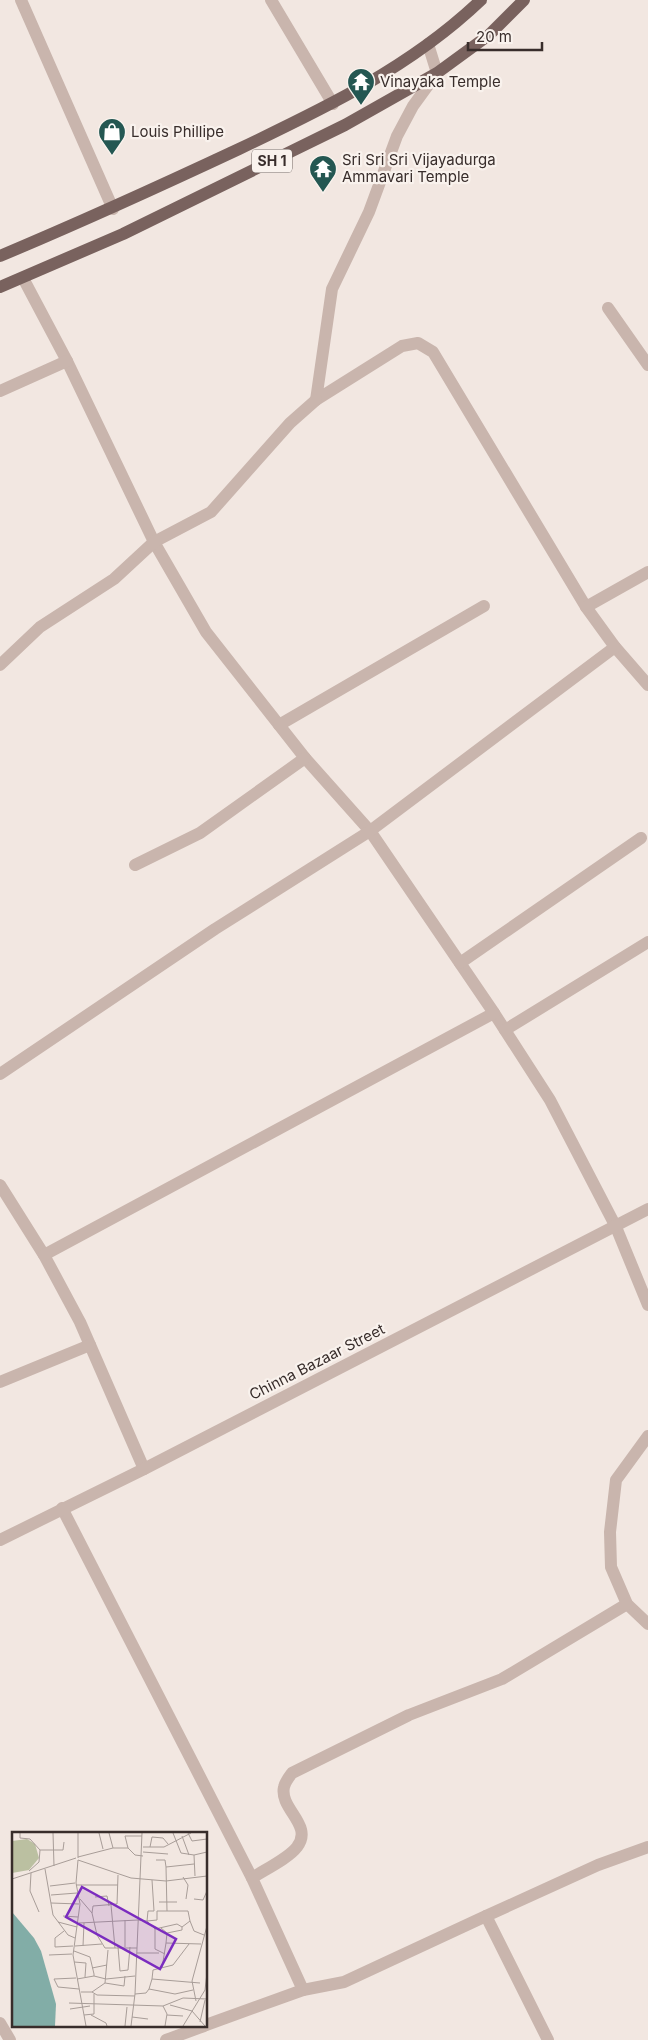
<svg xmlns="http://www.w3.org/2000/svg" width="648" height="2040" viewBox="0 0 648 2040" font-family="Inter,sans-serif">
  <style>
    .lines { fill: none; stroke-linecap: round; stroke-linejoin: round }
    .minor { stroke: #c9b5ad; stroke-width: 12 }
    .tertiary { stroke: #c9b5ad; stroke-width: 12 }
    .primary { stroke: #79625e; stroke-width: 12 }
    .labels { text-anchor: middle; stroke-width: 4.5; stroke-linejoin: round; paint-order: stroke }
    .shield { fill: #f9f2ed; stroke: #726865; stroke-width: 1 }
    .shield-label { font-size: 14px; font-weight: bold; fill: #382d2b }
    .poi-label { font-size: 15px; fill: #382d2b; stroke: #f9f2ed; text-anchor: start }
    .street-label { font-size: 15px; fill: #382d2b; stroke: #f9f2ed }
    .inset-road { fill: none; stroke: #a89d98; stroke-width: 1 }
    .view { fill: #7b2cbf; fill-opacity: 0.15; stroke: #7b2cbf; stroke-width: 2.5 }
    .inset-edge { fill: none; stroke: #382d2b; stroke-width: 2.5 }
  </style>
  <rect width="100%" height="100%" fill="#f2e7e1"/>
  <g class="lines">
    <!-- minor -->
    <g class="minor">
      <path d="M21 0 113 209"/>
      <path d="M271 0 333 104"/>
      <path d="M428 44 437 73 413 106 397 136 369 212 332 289 316 400 402 346 418 343 433 352 586 607 615 647 648 685"/>
      <path d="M23 278 67 361 154 542 206 632 305 758 370 831 494 1013 550 1100 616 1227 648 1305"/>
      <path d="M608 308 648 365"/>
      <path d="M0 391 67 361"/>
      <path d="M586 607 648 572"/>
      <path d="M0 665 40 627 114 579 154 542 211 512 290 423 316 400"/>
      <path d="M279 725 484 606"/>
      <path d="M135 865 200 833 305 758"/>
      <path d="M460 963 641 838"/>
      <path d="M505 1030 648 942"/>
      <path d="M0 1074 215 929 370 831 615 647"/>
      <path d="M0 1185 44 1255 80 1322 144 1469"/>
      <path d="M44 1255 494 1013"/>
      <path d="M0 1382 90 1345"/>
      <path d="M648 1436 616 1480 610 1532 611 1567 627 1604 648 1624"/>
      <path d="M62 1508 252 1878"/>
      <path d="M303 1990 252 1878C264 1870 289 1858 297 1847 314 1825 279 1809 284 1787 285 1782 289 1777 292 1773L409 1715 502 1679 627 1604"/>
      <path d="M0 2023 10 2040"/>
      <path d="M206 2025 303 1990 344 1982 486 1916"/>
      <path d="M166 2040 204 2026"/>
      <path d="M548 2040 486 1916 598 1865 648 1847"/>
    </g>
    <!-- tertiary -->
    <path class="tertiary" d="M0 1540 144 1469 648 1209"/>
    <!-- primary -->
    <g class="primary">
      <path d="M0 256C81 222 160 186 239 149 325 108 411 67 481 0"/>
      <path d="M0 287 123 234 345 125 437 73 489 35 524 0"/>
    </g>
  </g>
  <!-- icons -->
  <defs>
    <symbol id="temple-pin" viewBox="-11 -11 22 30"><path d="M0 17L-7.5 6A9.5 9.5 0 1 1 7.5 6Z" fill="#245752" stroke="#f9f2ed"/><path d="M0-6L5-2H3V0L6.5 2.5H4V6H1.5V3h-3V6H-4V2.5H-6.5L-3 0V-2H-5Z" fill="#fff"/></symbol>
    <symbol id="shop-pin" viewBox="-11 -11 22 30"><path d="M0 17L-7.5 6A9.5 9.5 0 1 1 7.5 6Z" fill="#245752" stroke="#f9f2ed"/><path d="M-5-2.5h2.3a2.7 3.5 0 0 1 5.4 0H5L5.5 6h-11ZM-1.5-2.5h3a1.5 2.3 0 0 0-3 0Z" fill="#fff"/></symbol>
  </defs>
  <g fill-rule="evenodd">
    <use href="#temple-pin" x="345" y="66" width="32" height="43"/>
    <use href="#shop-pin" x="96" y="116" width="32" height="43"/>
    <use href="#temple-pin" x="307" y="153" width="32" height="43"/>
  </g>
  <g class="labels">
    <!-- shield labels -->
    <rect class="shield" x="252" y="149.5" width="40" height="23" rx="4"/>
    <g class="shield-label">
      <text x="272" y="166">SH 1</text>
    </g>
    <!-- poi labels -->
    <g class="poi-label">
      <text x="380" y="87">Vinayaka Temple</text>
      <text x="131" y="137">Louis Phillipe</text>
      <text x="342" y="165">Sri Sri Sri Vijayadurga<tspan x="342" dy="17">Ammavari Temple</tspan></text>
    </g>
    <!-- street labels -->
    <g class="street-label">
      <text transform="translate(317 1362) rotate(-27)" y="5">Chinna Bazaar Street</text>
    </g>
  </g>
  <!-- overview -->
  <g transform="translate(12 1832)">
    <rect width="195" height="195" fill="#f2e7e1"/>
    <path d="M15 7 23 12 27 26 17 38 0 41V9Z" fill="#bbc0a1"/>
    <path d="M0 80 22 106 29 119 44 172 43 194H0Z" fill="#82ada7"/>
    <path class="inset-road" d="M8 1V6L18 7 28 18 27 30 17 39M41 1 42 34M66 1V26M87 1 91 17M97 1 101 16H116L123 23 131 24M161 1 169 21 182 23M176 1 180 9 195 7M170 4 177 23M131 15H152L179 1M138 15 140 5 151 6 156 12M116 16 113 4H130M28 18H51L52 10M131 20 156 22M66 25 101 16M66 28 119 46 154 49 195 44M66 28 64 51 68 72 61 123 74 194M144 28H153L154 35M33 37 41 83 56 103 63 106M19 41 18 59 27 80M183 44 182 23 195 20M171 45 176 53 174 67M0 47 64 26M140 48 142 79M64 53H106M38 54 63 51M39 63 65 61M83 65 95 64 97 74M68 67 80 81 81 74 105 72 106 43M182 67 191 68 195 59M147 70H165M39 71 67 72M99 73 103 116M142 79H136L135 89 145 88V79H155M80 81 85 103 93 116H125M51 84 66 85M178 89 176 79H155L154 35 182 32M46 90 65 95M67 91 126 88 135 89 143 97 165 92 170 95 178 89 182 99 192 103M149 96 155 101 170 98V95M143 97V117L153 122M52 99 43 106V115L61 114M155 101 154 111 189 112M63 114 90 112M71 114 72 91M106 115 108 139 116 138 118 115M113 115V88M62 119 78 125 82 142V144L65 147M125 121H147M37 123 60 122M62 130 74 131 73 145M80 136 95 133M150 136 154 111M82 144 94 147 123 144M64 146 42 147 46 155 67 157M140 147 141 138 161 133 177 112M93 151 112 154 113 144M137 157 140 147 188 151M69 160H80L93 151 96 118M80 160 85 163 123 164M123 162 134 161 137 157 163 162 181 158M171 166 195 167M184 169 180 149 195 94M57 171 151 174 171 166M158 173 180 179 193 194M151 174 155 182 153 194M58 177 78 174M72 183 82 182V162M79 183 94 191 95 194M155 183 171 184M120 185 136 187M188 190 193 168M113 194 115 175M119 194 123 162 130 1M171 194 193 158 195 141"/>
    <path class="view" d="M70 55 164 107 148 137 54 85Z"/>
    <rect width="195" height="195" class="inset-edge"/>
  </g>
  <!-- scale -->
  <path d="M468 42v8h74v-8" fill="none" stroke="#382d2b" stroke-width="2.5"/>
  <text x="476" y="42" font-size="15" fill="#382d2b" stroke="#f9f2ed" stroke-width="4" paint-order="stroke">20 m</text>
</svg>
